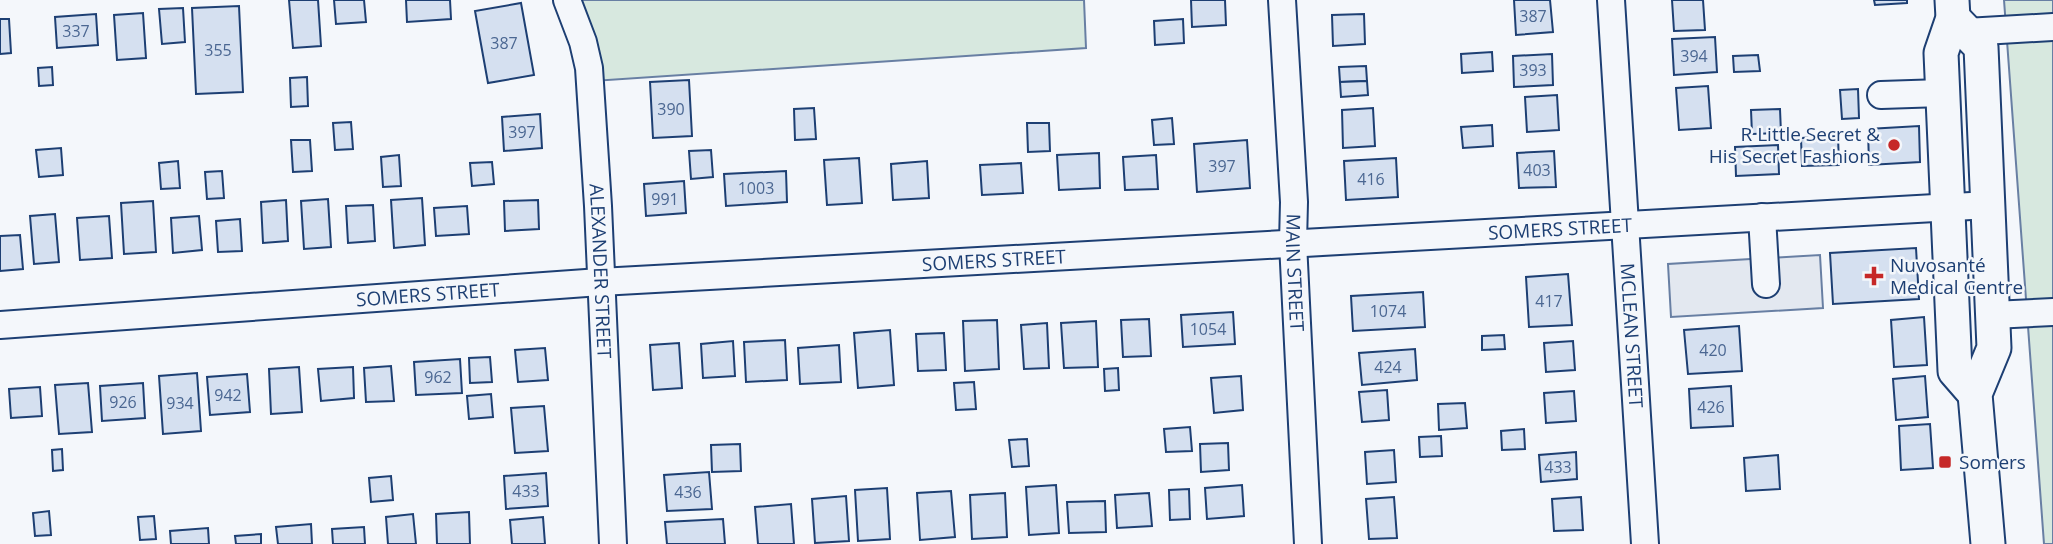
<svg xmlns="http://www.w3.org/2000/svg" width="2053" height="544" viewBox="0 0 2053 544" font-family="'Open Sans',sans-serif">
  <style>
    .green { fill: #d7e8df; stroke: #687fa3; stroke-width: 2 }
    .parking { fill: #e3e8f0; stroke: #687fa3; stroke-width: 2 }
    .building { fill: #d5e0f0; stroke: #1d3f73; stroke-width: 2 }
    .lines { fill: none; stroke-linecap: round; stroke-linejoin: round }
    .minor-casing { stroke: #1d3f73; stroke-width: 30 }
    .major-casing { stroke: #1d3f73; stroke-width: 37 }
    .minor { stroke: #f4f7fb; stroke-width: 26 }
    .major { stroke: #f4f7fb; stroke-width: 33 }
    .poi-dot { fill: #c62828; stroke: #f4f7fb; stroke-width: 2.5 }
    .labels { text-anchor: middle; stroke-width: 5; stroke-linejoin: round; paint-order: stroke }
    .number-label { font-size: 16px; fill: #4b6792 }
    .poi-label { font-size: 19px; fill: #1d3f73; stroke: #f4f7fb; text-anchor: start }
    .street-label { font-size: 19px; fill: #1d3f73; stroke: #f4f7fb }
  </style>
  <rect width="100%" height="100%" fill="#f4f7fb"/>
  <!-- green -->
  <g class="green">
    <path d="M571 0H1084L1086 48 593 81Z"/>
    <path d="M2004 0H2053V544H2044Z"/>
  </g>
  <!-- parking -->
  <path class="parking" d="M1820 255 1823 308 1671 317 1668 264Z"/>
  <!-- building -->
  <g class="building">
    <path d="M289 0H318L321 46 293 48Z"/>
    <path d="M334 0H364L366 22 336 24Z"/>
    <path d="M406 0H450L451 19 407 22Z"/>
    <path d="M1191 0H1225L1226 25 1192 27Z"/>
    <path d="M1514 0H1550L1553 32 1516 35Z"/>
    <path d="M1672 0H1703L1705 30 1674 31Z"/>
    <path d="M1874 0H1907V3L1875 5Z"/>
    <path d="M521 3 534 75 488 83 475 11Z"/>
    <path d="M239 6 243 92 196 94 192 8Z"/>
    <path d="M183 8 185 42 162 44 159 9Z"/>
    <path d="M143 13 146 58 117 60 114 15Z"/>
    <path d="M96 14 98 45 57 48 55 17Z"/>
    <path d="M1364 14 1365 44 1333 46 1332 15Z"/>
    <path d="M0 19H9L11 53 0 54Z"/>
    <path d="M1183 19 1184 43 1155 45 1154 21Z"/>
    <path d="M1715 37 1717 72 1674 75 1672 39Z"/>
    <path d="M1492 52 1493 71 1462 73 1461 54Z"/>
    <path d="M1552 54 1553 85 1514 87 1513 56Z"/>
    <path d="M1758 55 1760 71 1734 72 1733 56Z"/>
    <path d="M1366 66 1367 81 1340 82 1339 67Z"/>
    <path d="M52 67 53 85 39 86 38 68Z"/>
    <path d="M307 77 308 106 291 107 290 78Z"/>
    <path d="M689 80 692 136 653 138 650 82Z"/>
    <path d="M1367 81 1368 95 1341 97 1340 82Z"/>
    <path d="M1708 86 1711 128 1679 130 1676 88Z"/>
    <path d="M1858 89 1859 118 1842 119 1840 90Z"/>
    <path d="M1557 95 1559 130 1527 132 1525 97Z"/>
    <path d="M814 108 816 139 795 140 794 109Z"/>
    <path d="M1373 108 1375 146 1343 148 1342 110Z"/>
    <path d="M1780 109 1781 133 1752 134 1751 110Z"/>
    <path d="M540 114 542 148 504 151 502 117Z"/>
    <path d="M1172 118 1174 144 1154 145 1152 120Z"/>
    <path d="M351 122 353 149 335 150 333 123Z"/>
    <path d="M1027 123H1049L1050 151 1028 152Z"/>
    <path d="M1492 125 1493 146 1463 148 1461 127Z"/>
    <path d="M1919 126 1920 162 1869 165 1868 129Z"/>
    <path d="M1838 136 1839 165 1802 166 1801 138Z"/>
    <path d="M291 140H310L312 171 293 172Z"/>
    <path d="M1247 140 1250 188 1197 192 1194 144Z"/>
    <path d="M1778 145 1779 174 1736 176 1735 147Z"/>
    <path d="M61 148 63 175 39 177 36 150Z"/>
    <path d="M711 150 713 177 691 179 689 151Z"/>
    <path d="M1554 151 1556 187 1519 188 1517 153Z"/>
    <path d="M1099 153 1100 188 1059 190 1057 155Z"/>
    <path d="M399 155 401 186 383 187 381 157Z"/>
    <path d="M1156 155 1158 189 1125 190 1123 157Z"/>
    <path d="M859 158 862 203 827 205 824 160Z"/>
    <path d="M1396 158 1398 197 1346 200 1344 161Z"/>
    <path d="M178 161 180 188 161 189 159 163Z"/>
    <path d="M927 161 929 198 893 200 891 164Z"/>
    <path d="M492 162 494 184 472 186 470 163Z"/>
    <path d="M1021 163 1023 193 982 195 980 165Z"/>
    <path d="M222 171 224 198 207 199 205 172Z"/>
    <path d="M786 171 787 202 726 206 724 174Z"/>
    <path d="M684 181 686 213 646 216 644 184Z"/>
    <path d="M422 198 425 245 394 248 391 200Z"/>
    <path d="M328 199 331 247 304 249 301 201Z"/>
    <path d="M286 200 288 241 263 243 261 202Z"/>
    <path d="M538 200 539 229 505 231 504 201Z"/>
    <path d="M153 201 156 252 124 254 121 203Z"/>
    <path d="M373 205 375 241 348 243 346 206Z"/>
    <path d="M467 206 469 234 436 236 434 208Z"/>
    <path d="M55 214 59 262 34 264 30 216Z"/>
    <path d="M109 216 112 258 80 260 77 218Z"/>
    <path d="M199 216 202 250 173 253 171 218Z"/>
    <path d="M240 219 242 251 218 252 216 221Z"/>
    <path d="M20 235 23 269 0 271V236Z"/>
    <path d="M1916 248 1919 299 1833 304 1830 253Z"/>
    <path d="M1568 274 1572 325 1529 327 1526 277Z"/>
    <path d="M1423 292 1425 327 1353 331 1351 296Z"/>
    <path d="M1233 312 1235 344 1183 347 1181 315Z"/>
    <path d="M1924 317 1927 365 1894 367 1891 320Z"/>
    <path d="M1149 319 1151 356 1123 357 1121 320Z"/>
    <path d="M997 320 999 369 965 371 963 321Z"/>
    <path d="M1096 321 1098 367 1064 368 1061 323Z"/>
    <path d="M1047 323 1049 368 1024 369 1021 325Z"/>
    <path d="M1739 326 1742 371 1688 374 1684 330Z"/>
    <path d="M890 330 894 385 858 388 854 333Z"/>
    <path d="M944 333 946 370 918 371 916 334Z"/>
    <path d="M1504 335 1505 349 1482 350V336Z"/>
    <path d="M785 340 787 380 746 382 744 342Z"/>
    <path d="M733 341 735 376 703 378 701 344Z"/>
    <path d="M1573 341 1575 370 1546 372 1544 343Z"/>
    <path d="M679 343 682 388 653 390 650 345Z"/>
    <path d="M839 345 841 382 800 384 798 348Z"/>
    <path d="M545 348 548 380 518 382 515 350Z"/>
    <path d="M1415 349 1417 380 1362 385 1359 353Z"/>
    <path d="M490 357 492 382 470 383 469 358Z"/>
    <path d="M460 359 462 393 416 395 414 362Z"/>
    <path d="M391 366 394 401 366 402 364 368Z"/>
    <path d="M299 367 302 412 271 414 269 369Z"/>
    <path d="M353 367 354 398 321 401 318 369Z"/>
    <path d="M1118 368 1119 390 1105 391 1104 369Z"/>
    <path d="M197 373 201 431 163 434 159 376Z"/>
    <path d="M247 374 250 412 210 415 207 377Z"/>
    <path d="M1241 376 1243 410 1214 413 1211 378Z"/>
    <path d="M1925 376 1928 417 1896 420 1893 379Z"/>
    <path d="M974 382 976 409 956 410 954 383Z"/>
    <path d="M88 383 92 432 59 434 55 385Z"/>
    <path d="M143 383 145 418 102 421 100 386Z"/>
    <path d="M1731 386 1733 426 1691 428 1689 389Z"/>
    <path d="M40 387 42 416 11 418 9 389Z"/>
    <path d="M1387 390 1389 420 1362 422 1359 392Z"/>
    <path d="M1574 391 1576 421 1546 423 1544 393Z"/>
    <path d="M491 394 493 417 469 419 467 396Z"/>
    <path d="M1465 403 1467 428 1439 430 1438 404Z"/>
    <path d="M544 406 548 451 515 453 511 408Z"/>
    <path d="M1930 424 1933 468 1901 470 1899 426Z"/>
    <path d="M1190 427 1192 451 1166 452 1164 429Z"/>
    <path d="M1524 429 1525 449 1502 450 1501 431Z"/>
    <path d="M1441 436 1442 456 1420 457 1419 437Z"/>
    <path d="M1027 439 1029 466 1012 467 1009 440Z"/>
    <path d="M1228 443 1229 470 1201 472 1200 444Z"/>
    <path d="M740 444 741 471 712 472 711 445Z"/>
    <path d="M62 449 63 470 53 471 52 450Z"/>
    <path d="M1394 450 1396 482 1367 484 1365 452Z"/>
    <path d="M1576 452 1577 479 1541 482 1539 455Z"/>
    <path d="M1778 455 1780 489 1746 491 1744 458Z"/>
    <path d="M709 472 712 509 667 511 664 475Z"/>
    <path d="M546 473 548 506 506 509 504 476Z"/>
    <path d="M391 476 393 500 371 502 369 478Z"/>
    <path d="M1056 485 1059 533 1029 535 1026 487Z"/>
    <path d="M1242 485 1244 516 1207 519 1205 488Z"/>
    <path d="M887 488 890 539 858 541 855 490Z"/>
    <path d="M1189 489 1190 519 1170 520 1169 490Z"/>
    <path d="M951 491 955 537 920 540 917 493Z"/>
    <path d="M1005 493 1007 537 972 539 970 495Z"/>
    <path d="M1149 493 1152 526 1117 528 1115 495Z"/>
    <path d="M846 496 849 541 815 543 812 499Z"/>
    <path d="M1394 497 1397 538 1369 539 1366 499Z"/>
    <path d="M1581 497 1583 530 1554 531 1552 499Z"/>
    <path d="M1105 501 1106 532 1069 533 1067 502Z"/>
    <path d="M791 504 794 544H758L755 507Z"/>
    <path d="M49 511 51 535 35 536 33 513Z"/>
    <path d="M469 512 470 544H437L436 514Z"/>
    <path d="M413 514 416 544H388L386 517Z"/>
    <path d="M154 516 156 539 140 540 138 517Z"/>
    <path d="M543 517 545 544H512L510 520Z"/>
    <path d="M723 519 725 544H667L665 522Z"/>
    <path d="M311 524 312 544H278L276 527Z"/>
    <path d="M364 527 365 544H333L332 529Z"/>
    <path d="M208 528 209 544H171L170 531Z"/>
    <path d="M261 534V544H236L235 536Z"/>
  </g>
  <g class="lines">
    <defs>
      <g id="minor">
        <path id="s1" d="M567 0 583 42 589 68 598 206 613 544"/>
        <path id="s2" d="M1282 0 1294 202 1293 243 1308 544"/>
        <path id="s3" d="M1611 0 1645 544"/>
        <path d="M1966 32 2053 27"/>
        <path d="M1881 95 1942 93"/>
        <path d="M1762 217 1766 284"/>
        <path d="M1993 315 2053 312"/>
        <path id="s4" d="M0 325 600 282 1989 205"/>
      </g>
      <g id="major">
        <path d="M1952 0 1953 18 1941 53 1955 371 1975 394"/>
        <path d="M1953 18 1981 47 1994 348 1975 394 1988 544"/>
      </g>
    </defs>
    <!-- minor casing -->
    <use href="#minor" class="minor-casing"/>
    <!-- major casing -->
    <use href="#major" class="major-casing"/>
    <!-- minor -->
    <use href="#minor" class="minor"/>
    <!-- major -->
    <use href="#major" class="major"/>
  </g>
  <!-- markers -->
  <g class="poi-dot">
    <circle cx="1894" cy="145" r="7"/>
    <path d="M1870.5 265.5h7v7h7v7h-7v7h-7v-7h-7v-7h7z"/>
    <rect x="1938" y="455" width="14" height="14" rx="3.5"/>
  </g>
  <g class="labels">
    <!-- number labels -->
    <g class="number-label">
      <text x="1533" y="22">387</text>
      <text x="76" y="37">337</text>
      <text x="504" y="49">387</text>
      <text x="218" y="56">355</text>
      <text x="1694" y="62">394</text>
      <text x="1533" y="76">393</text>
      <text x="671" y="115">390</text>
      <text x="522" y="138">397</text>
      <text x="1222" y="172">397</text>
      <text x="1537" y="176">403</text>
      <text x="1371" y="185">416</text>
      <text x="756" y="194">1003</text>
      <text x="665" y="205">991</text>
      <text x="1549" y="307">417</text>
      <text x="1388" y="317">1074</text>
      <text x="1208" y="335">1054</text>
      <text x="1713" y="356">420</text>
      <text x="1388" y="373">424</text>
      <text x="438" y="383">962</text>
      <text x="228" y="401">942</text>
      <text x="123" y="408">926</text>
      <text x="180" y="409">934</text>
      <text x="1711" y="413">426</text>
      <text x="1558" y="473">433</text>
      <text x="526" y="497">433</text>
      <text x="688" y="498">436</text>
    </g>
    <!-- poi labels -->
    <g class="poi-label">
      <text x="1880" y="141" text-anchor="end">R Little Secret &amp;<tspan x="1880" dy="22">His Secret Fashions</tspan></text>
      <text x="1890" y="272">Nuvosanté<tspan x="1890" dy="22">Medical Centre</tspan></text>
      <text x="1959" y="469">Somers</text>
    </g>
    <!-- street labels -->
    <g class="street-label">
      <text dy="7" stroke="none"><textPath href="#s4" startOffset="1563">SOMERS STREET</textPath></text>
      <text dy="7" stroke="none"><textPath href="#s4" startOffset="996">SOMERS STREET</textPath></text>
      <text dy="7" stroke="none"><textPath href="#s1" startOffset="275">ALEXANDER STREET</textPath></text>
      <text dy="7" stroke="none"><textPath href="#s2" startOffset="273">MAIN STREET</textPath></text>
      <text dy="7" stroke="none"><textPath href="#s4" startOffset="429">SOMERS STREET</textPath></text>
      <text dy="7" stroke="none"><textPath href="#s3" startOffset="336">MCLEAN STREET</textPath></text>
    </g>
  </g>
</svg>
